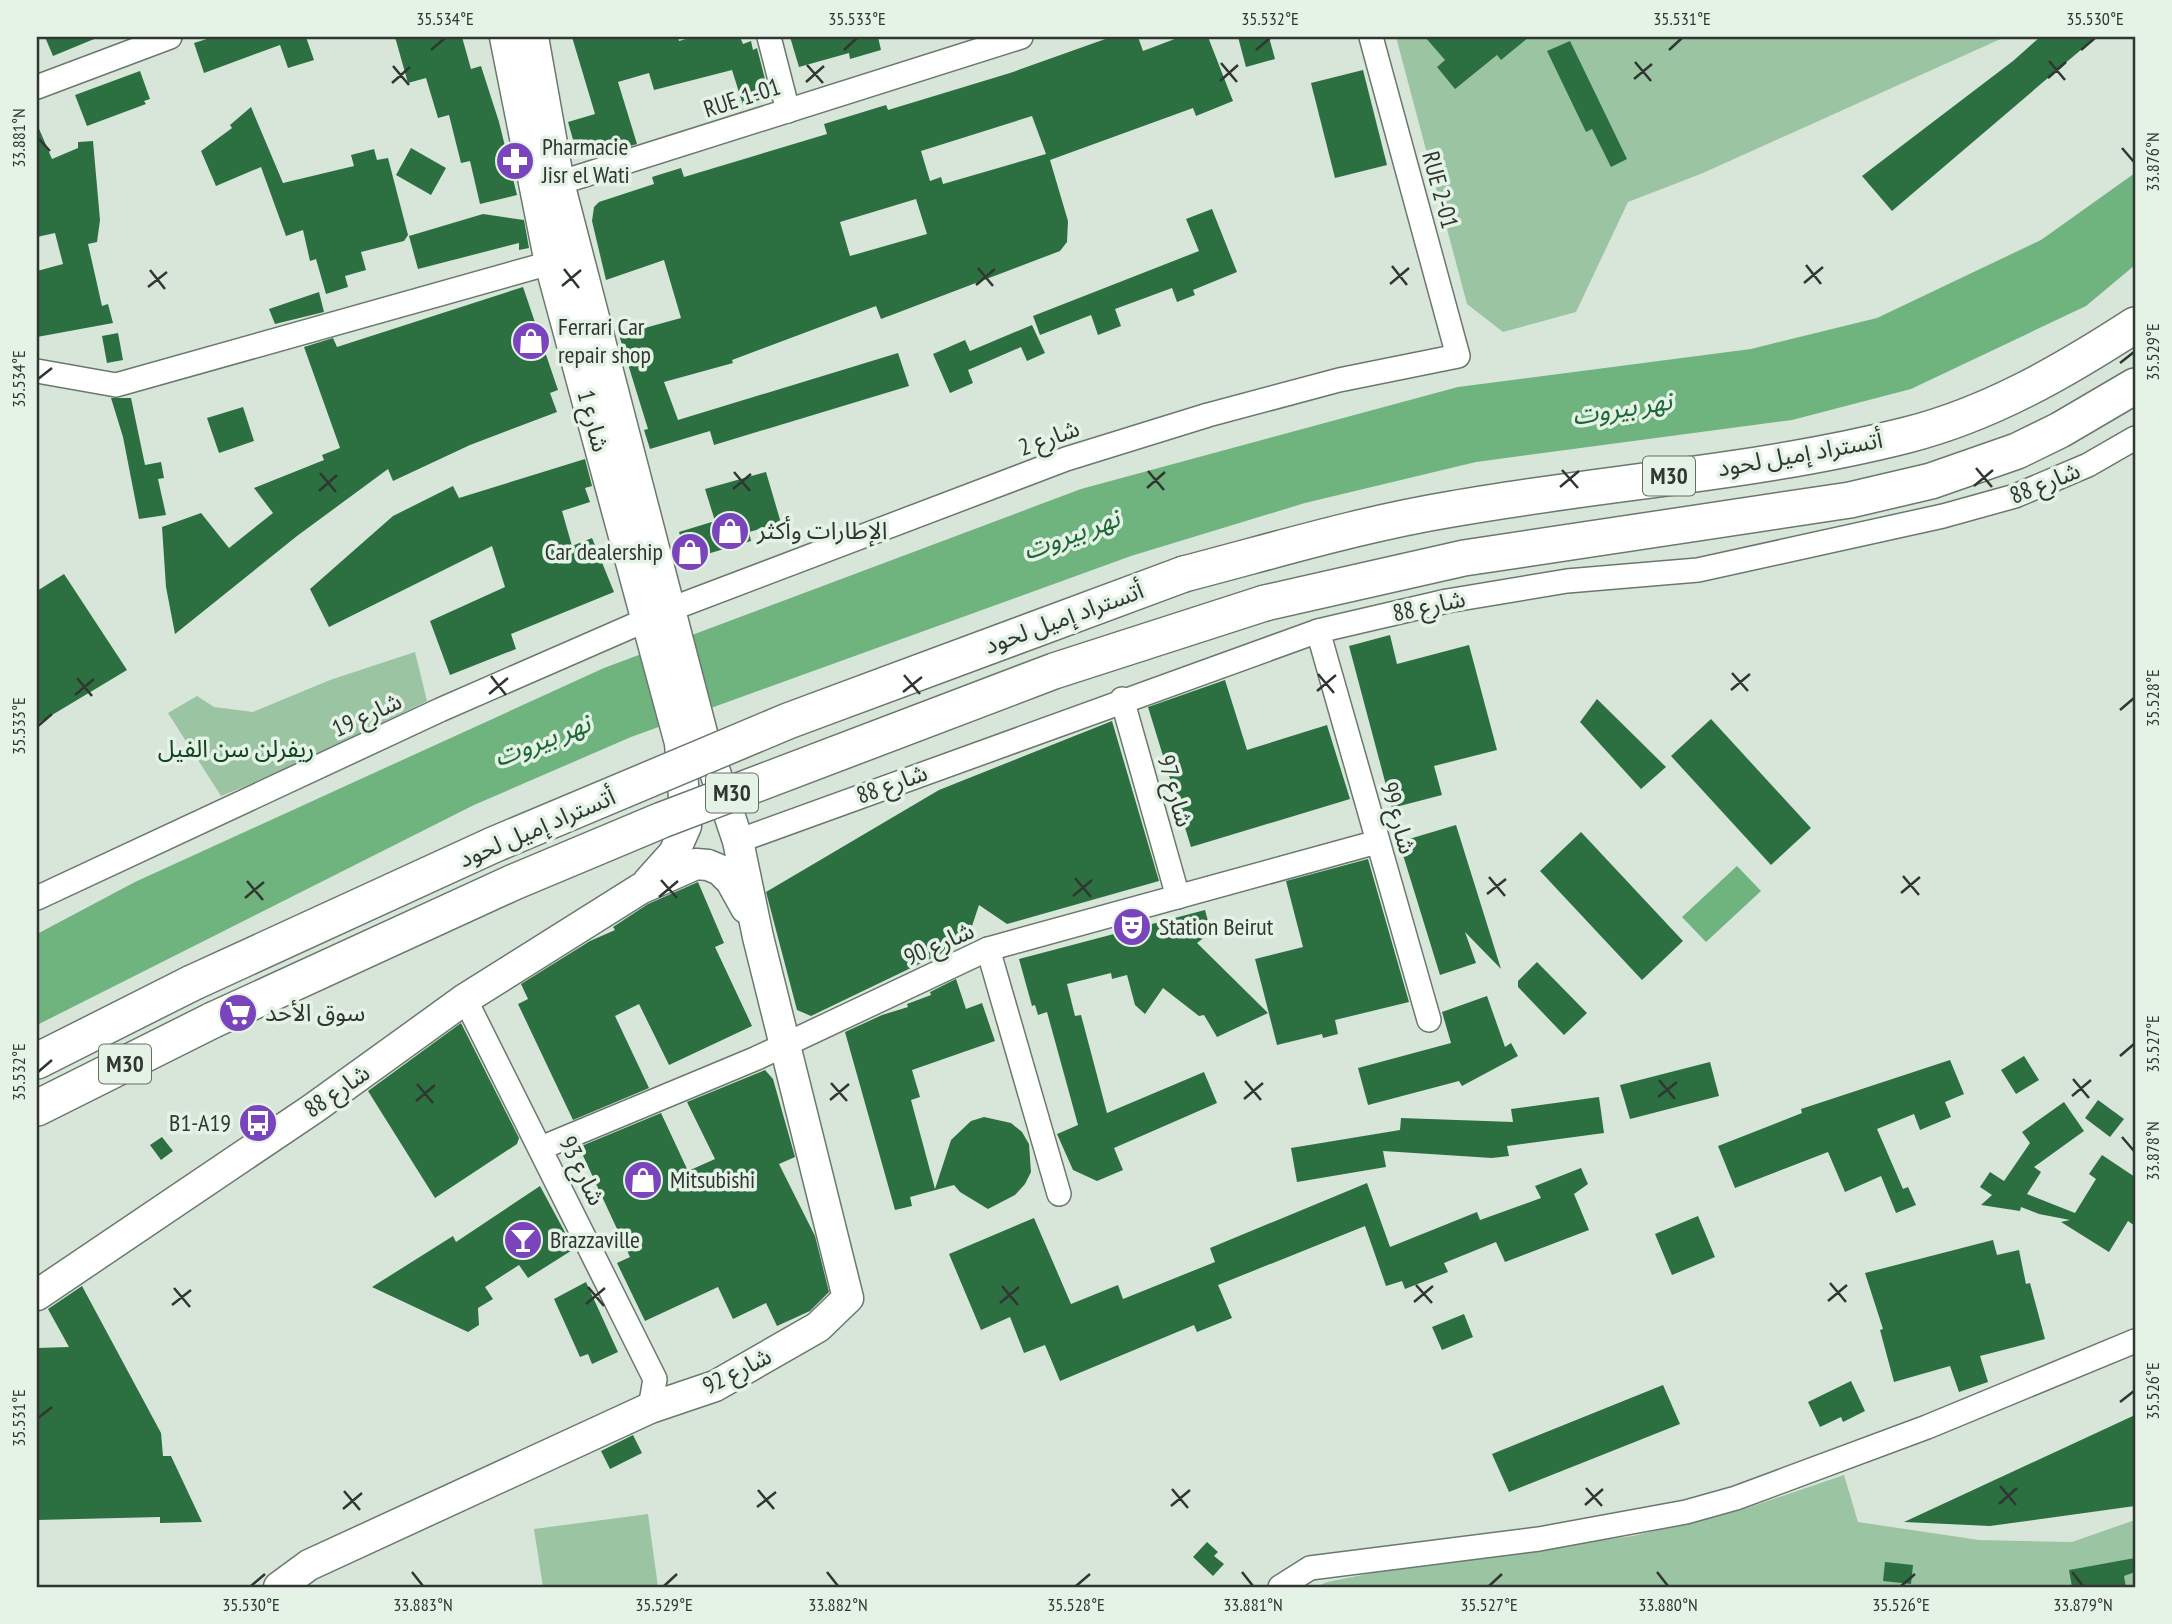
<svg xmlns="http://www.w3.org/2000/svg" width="2172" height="1624" viewBox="0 0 2172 1624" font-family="'PT Sans Narrow','Noto Sans Arabic',sans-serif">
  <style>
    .green { fill: #9bc4a3 }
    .water { fill: #6fb37f }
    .building { fill: #2c7041; fill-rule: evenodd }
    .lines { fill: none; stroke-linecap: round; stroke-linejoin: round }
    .minor-casing { stroke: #6a786d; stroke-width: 26 }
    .major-casing { stroke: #6a786d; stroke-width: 33 }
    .highway-casing { stroke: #6a786d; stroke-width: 38 }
    .minor { stroke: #fff; stroke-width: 23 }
    .major { stroke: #fff; stroke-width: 30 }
    .highway { stroke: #fff; stroke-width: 35 }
    .highway-bridge-casing { stroke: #6a786d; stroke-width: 38; stroke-linecap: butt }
    .highway-bridge { stroke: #fff; stroke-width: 35 }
    .ticks { fill: none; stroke: #303631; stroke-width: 2.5 }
    .labels { text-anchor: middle; stroke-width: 7; stroke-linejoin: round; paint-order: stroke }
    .shield { fill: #e4f3e6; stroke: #666f67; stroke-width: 2 }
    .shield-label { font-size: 23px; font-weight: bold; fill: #303631 }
    .street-label { font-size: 24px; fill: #303631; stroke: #e4f3e6 }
    .poi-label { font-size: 24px; fill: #303631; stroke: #e4f3e6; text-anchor: start }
    .park-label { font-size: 24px; fill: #104321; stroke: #e4f3e6 }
    .water-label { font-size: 26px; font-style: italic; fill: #1d6635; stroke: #e4f3e6 }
    .neatline { fill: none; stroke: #303631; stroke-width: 2.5 }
    .ticks-label { font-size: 18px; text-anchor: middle; fill: #303631 }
  </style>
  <rect width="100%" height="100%" fill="#d7e6d9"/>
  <!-- green -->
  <g class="green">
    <path d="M1396 37H2005L1703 173 1628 202 1576 312 1503 332 1467 304Z"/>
    <path d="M415 652 427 701 287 769 221 796 168 713 197 696 214 707 253 712 330 680Z"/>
    <path d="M1844 1475 1858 1522 1979 1540 2072 1542 2135 1520V1587H1316L1327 1582 1433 1561 1633 1536 1741 1510Z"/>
    <path d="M648 1514 658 1587H543L534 1529Z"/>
  </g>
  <!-- water -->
  <g class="water">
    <path d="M2135 173V265L2086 306 1911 389 1792 420 1476 462 1305 503 1131 556 631 737 474 805 37 1025V934L135 882 604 668 1081 489 1458 387 1751 349 1877 318 2041 240Z"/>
    <path d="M1737 866 1761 891 1706 942 1682 917Z"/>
  </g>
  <!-- building -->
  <g class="building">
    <path d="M45 37H99L53 56Z"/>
    <path d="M213 37H306L314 60 288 68 280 45 204 73 194 43Z"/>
    <path d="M395 37H462L471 69 481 66 499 122 517 195 480 204 470 161 461 163 449 115 438 118 426 78 408 83Z"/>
    <path d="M572 37H678L679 41 693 37H740L743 44 751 41 753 50 757 48 768 91 759 100 743 105 732 70 654 90 649 73 618 82 637 144 609 152 606 141 576 150 568 122 595 114Z"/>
    <path d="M790 37H878L881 50 850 59 849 53 799 67Z"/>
    <path d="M1111 37H1138L1143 51 1180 37H1208L1233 101 1196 116 1193 108 1050 160 1068 221 1067 242 1060 251 881 319 876 306 732 360 733 363 664 382 678 420 898 353 909 386 714 445 710 431 650 449 644 430 648 429 619 335 681 318 664 260 606 280 592 221 594 207 599 202 654 184 652 177 681 168 684 177 827 134 824 124 886 105 888 110 1010 73ZM1032 116 1046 154 943 184 941 177 930 181 921 151ZM916 199 927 234 850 256 840 222Z"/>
    <path d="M1238 37H1269L1275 59 1246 67Z"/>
    <path d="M1425 37H1529L1501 60 1497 55 1455 89 1437 67 1445 60Z"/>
    <path d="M2040 37H2096L1892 211 1862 176 2013 61Z"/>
    <path d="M1570 41 1627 159 1611 167 1592 129 1586 132 1547 51Z"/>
    <path d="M1363 70 1387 165 1335 178 1311 83Z"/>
    <path d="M140 71 150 99 144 101 146 104 87 126 75 95Z"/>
    <path d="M251 107 283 183 354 166 351 155 374 149 377 160 388 158 408 235 404 241 361 252 366 270 345 276 348 287 326 294 316 259 310 261 303 230 286 236 261 167 216 186 201 151 232 128 230 125Z"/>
    <path d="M37 124 52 159 78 148V142L93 141 100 220 97 242 88 244 102 306 108 304 113 323 37 337V271L63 264 55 233 37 237Z"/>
    <path d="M411 148 446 168 431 195 396 175Z"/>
    <path d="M1212 209 1237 272 1193 290 1195 295 1177 302 1172 288 1115 309 1121 326 1098 335 1091 315 1040 335 1033 316 1199 251 1186 219Z"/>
    <path d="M483 214 524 220 529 248 519 250V243L418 269 409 236Z"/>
    <path d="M523 287 558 390 550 393 557 412 470 445 393 481 388 469 297 536 175 634 166 587 162 527 201 513 229 548 273 513 254 488 324 460 322 455 340 448 304 347 333 338 337 347Z"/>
    <path d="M319 292 324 312 275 324 269 309Z"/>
    <path d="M1032 325 1045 353 1027 361 1021 347 968 370 973 383 950 393 933 354 965 340 970 351Z"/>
    <path d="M118 333 123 360 107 363 102 336Z"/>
    <path d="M111 398H131L145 465 161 462 164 478 158 479 166 515 139 519 123 437Z"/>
    <path d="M243 407 254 441 219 453 207 418Z"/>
    <path d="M585 459 592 486 585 488 590 502 562 511 572 546 592 538 614 592 511 634 516 649 450 675 430 621 505 587 492 546 329 627 310 589 393 516 453 486 459 498Z"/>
    <path d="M766 472 781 523 749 532 751 541 687 560 679 532 715 521 705 489Z"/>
    <path d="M64 574 127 670 37 724V591Z"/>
    <path d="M1390 635 1397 664 1469 645 1497 750 1434 766 1442 795 1392 808 1349 646Z"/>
    <path d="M1225 680 1247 750 1327 725 1350 799 1191 847 1148 707Z"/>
    <path d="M1597 699 1666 767 1641 789 1580 722Z"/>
    <path d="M1711 719 1811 828 1771 865 1671 756Z"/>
    <path d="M1112 721 1159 881 1007 924 979 905 967 941 811 1016 797 1010 766 892 939 790Z"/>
    <path d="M1456 825 1501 969 1465 932 1476 963 1440 975 1399 842Z"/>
    <path d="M1581 832 1683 941 1642 980 1540 871Z"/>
    <path d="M1368 859 1409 1002 1335 1020 1338 1034 1323 1038 1322 1034 1277 1045 1255 959 1303 947 1286 881Z"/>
    <path d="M698 882 724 943 715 947 752 1026 669 1065 639 1004 615 1016 649 1088 573 1120 518 1004 528 999 521 984 590 941 615 930 613 927 648 904Z"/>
    <path d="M1205 910 1211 932 1197 943 1268 1013 1217 1037 1204 1015 1199 1016 1163 988 1145 1014 1135 1005 1127 975 1112 979 1111 973 1067 984 1075 1016 1081 1015 1107 1113 1204 1072 1217 1103 1114 1148 1123 1170 1097 1181 1073 1170 1057 1134 1078 1125 1047 1012 1038 1015 1035 1005 1032 1006 1019 959Z"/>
    <path d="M1537 962 1587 1013 1564 1035 1518 987V981Z"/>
    <path d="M956 979 966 1009 982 1003 995 1041 912 1070 920 1097 911 1100 935 1189 951 1140 971 1121 984 1117 1011 1123 1022 1132 1029 1144 1031 1172 1025 1184 1015 1195 988 1209 960 1192 954 1185 910 1197 912 1206 895 1210 845 1032 882 1015 908 1007 907 1004 931 995 930 992Z"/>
    <path d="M1487 996 1505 1047 1511 1043 1518 1056 1462 1086 1459 1081 1368 1105 1358 1068 1451 1043 1442 1012Z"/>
    <path d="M461 1023 519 1138 517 1144 435 1198 368 1091Z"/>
    <path d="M2024 1056 2039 1080 2016 1094 2001 1070Z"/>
    <path d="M1950 1060 1964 1094 1945 1102 1951 1117 1920 1130 1914 1114 1877 1129 1903 1189 1908 1187 1916 1205 1896 1213 1881 1176 1845 1192 1828 1152 1735 1188 1718 1146 1802 1113 1801 1109Z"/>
    <path d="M1710 1062 1719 1096 1630 1119 1620 1085Z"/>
    <path d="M765 1070 773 1079 795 1157 779 1164 815 1236 829 1292 810 1311 777 1326 766 1303 733 1319 718 1287 645 1321 617 1263 630 1257 579 1147 661 1113 688 1171 715 1159 687 1102Z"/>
    <path d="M1599 1097 1604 1133 1507 1146 1509 1156 1492 1158 1383 1151 1386 1167 1297 1182 1291 1148 1400 1130 1401 1118 1513 1122 1511 1109Z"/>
    <path d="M2098 1100 2124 1119 2110 1137 2085 1118Z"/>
    <path d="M2064 1102 2084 1131 2034 1167 2041 1172 2027 1194 2075 1213 2096 1179 2089 1174 2102 1155 2135 1177V1226L2128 1221 2109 1252 2061 1222 2070 1220 2039 1214 2021 1207 2020 1211 1981 1205 1992 1195 1980 1187 1990 1172 2004 1181 2030 1143 2022 1132Z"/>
    <path d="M162 1137 173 1151 161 1160 150 1145Z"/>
    <path d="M1581 1168 1588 1184 1574 1194 1589 1230 1505 1262 1496 1242 1444 1263 1448 1272 1405 1289 1402 1281 1386 1286 1365 1226 1218 1285 1232 1318 1197 1332 1194 1325 1060 1381 1045 1345 1024 1353 1010 1317 981 1330 949 1254 1034 1218 1071 1304 1118 1285 1123 1299 1215 1262 1210 1248 1367 1183 1390 1247 1477 1212 1480 1220 1541 1198 1535 1186Z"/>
    <path d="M540 1186 574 1249 528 1278 519 1265 485 1287 493 1299 478 1308 479 1325 468 1332 372 1287 453 1236 456 1242Z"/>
    <path d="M1698 1216 1715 1257 1672 1275 1655 1234Z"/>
    <path d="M1993 1240 1997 1255 2019 1250 2026 1284 2030 1283 2045 1339 1980 1356 1988 1382 1959 1392 1950 1366 1894 1382 1880 1330 1883 1329 1865 1273Z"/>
    <path d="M586 1282 618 1352 592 1364 588 1354 580 1357 554 1299Z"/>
    <path d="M82 1286 161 1433 163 1456H171L202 1522 160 1523V1517L37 1520V1348L69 1347 48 1309Z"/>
    <path d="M1464 1314 1473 1337 1442 1350 1432 1327Z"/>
    <path d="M1851 1381 1865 1411 1843 1422 1841 1417 1820 1427 1808 1402Z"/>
    <path d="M1663 1385 1680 1424 1509 1492 1492 1454Z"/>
    <path d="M2135 1415V1506L1990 1526 1904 1522Z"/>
    <path d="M633 1435 642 1453 610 1469 601 1451Z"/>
    <path d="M1207 1542 1218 1552 1214 1556 1224 1564 1213 1576 1193 1557Z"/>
    <path d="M2135 1558V1572L2124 1576 2126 1587H2072L2069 1570Z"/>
    <path d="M1885 1562 1913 1565 1911 1584 1883 1581Z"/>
  </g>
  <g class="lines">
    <defs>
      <g id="minor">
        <path d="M769 37 788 111"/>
        <path d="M37 87 170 37"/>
        <path d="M559 183 1021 37"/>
        <path d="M37 371 116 385 550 263"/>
        <path d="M671 609 1066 459 1208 415 1339 380 1458 356 1371 37"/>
        <path d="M1318 631 1429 1020"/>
        <path d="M1122 699 1178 897"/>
        <path d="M738 841 1318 631 1447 601 1567 581 1698 570 1943 516 2015 496 2088 465 2135 438"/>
        <path d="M37 898 440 710 646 620"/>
        <path d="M988 949 1059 1194"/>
        <path d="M465 999 655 1379 650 1408"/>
        <path d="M541 1148 757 1058 988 949 1377 842"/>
        <path d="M1280 1587 1310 1568 1539 1539 1686 1512 1736 1498 1927 1427 2135 1341"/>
      </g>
      <g id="major">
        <path d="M505 37 550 263 680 743 686 826 674 853 648 882"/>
        <path d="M37 1295 314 1108 465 999 640 889 696 864 708 865 720 870 731 881 746 908"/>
        <path d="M279 1587 309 1565 650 1408 715 1386 818 1327 848 1298 758 937 738 841 702 733 559 183 533 37"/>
      </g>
      <g id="highway">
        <path d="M1184 574C1273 551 1361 524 1452 509 1603 482 1758 473 1907 435 1990 414 2064 371 2135 325"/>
        <path d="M1265 603 1464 558 1850 500 1931 481 2017 451 2060 430 2135 386"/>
        <path d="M37 1061 192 983"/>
        <path d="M37 1108 213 1020"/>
      </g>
    </defs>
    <!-- minor casing -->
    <use href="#minor" class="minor-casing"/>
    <!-- major casing -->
    <use href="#major" class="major-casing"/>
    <!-- highway casing -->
    <use href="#highway" class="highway-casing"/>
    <!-- minor -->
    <use href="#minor" class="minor"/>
    <!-- major -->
    <use href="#major" class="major"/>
    <!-- highway -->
    <use href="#highway" class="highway"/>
    <defs>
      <g id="highway-bridge">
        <path d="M192 983 493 845 788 721 1184 574"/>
        <path d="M213 1020 514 882 662 820 1054 671 1265 603"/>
      </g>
    </defs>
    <!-- highway-bridge casing -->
    <use href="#highway-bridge" class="highway-bridge-casing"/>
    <!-- highway-bridge -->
    <use href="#highway-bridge" class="highway-bridge"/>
  </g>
  <!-- ticks -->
  <path class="ticks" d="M431 50 445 38M844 50 857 38M1256 50 1270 38M1669 50 1682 38M2081 50 2095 38M2049 61 2065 80M1635 62 1651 81M1221 63 1237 82M807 65 823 83M393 66 409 85M2048 78 2066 62M1634 79 1652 64M1220 81 1238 65M806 82 824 66M392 83 410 67M38 138 50 151M2122 148 2134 162M1806 265 1821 284M1392 266 1407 285M978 268 993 286M564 269 579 288M150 270 165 289M1804 283 1823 267M1390 284 1409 268M976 285 995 269M562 286 581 270M148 287 167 272M2120 363 2134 352M38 379 52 368M1976 468 1992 487M1562 470 1578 488M1148 471 1164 490M734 472 750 491M320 473 336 492M1974 486 1993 470M1560 487 1579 471M1147 488 1165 472M733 489 751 474M319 491 337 475M1732 673 1748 691M1318 674 1334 693M904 675 920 694M491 676 506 695M77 678 92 696M1731 690 1750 674M1317 691 1336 675M903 692 922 677M489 694 508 678M75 695 94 679M2120 710 2134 698M38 726 52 714M1903 876 1919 895M1489 877 1505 896M1075 878 1091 897M661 880 677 898M247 881 263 900M1901 893 1920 877M1487 894 1506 879M1073 896 1092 880M659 897 678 881M245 898 264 882M2120 1056 2134 1044M38 1072 52 1060M2073 1079 2089 1098M1659 1080 1675 1099M1245 1081 1261 1100M831 1083 847 1101M417 1084 433 1103M2072 1096 2091 1080M1658 1097 1677 1082M1244 1099 1263 1083M830 1100 849 1084M416 1101 435 1085M2122 1137 2134 1151M1830 1283 1846 1302M1416 1285 1432 1303M1002 1286 1018 1305M588 1287 604 1306M174 1288 190 1307M1828 1301 1847 1285M1414 1302 1433 1286M1000 1303 1019 1287M586 1304 605 1288M172 1305 191 1290M2120 1402 2134 1391M38 1418 52 1407M2000 1486 2016 1505M1586 1488 1602 1506M1172 1489 1188 1508M758 1490 774 1509M344 1491 360 1510M1999 1504 2017 1488M1585 1505 1603 1489M1171 1506 1190 1490M757 1507 776 1492M343 1509 362 1493M412 1572 423 1586M827 1572 838 1586M1242 1572 1253 1586M1657 1572 1668 1586M2072 1572 2083 1586M251 1586 265 1574M664 1586 677 1574M1076 1586 1090 1574M1489 1586 1502 1574M1901 1586 1915 1574"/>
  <!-- icons -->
  <defs>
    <symbol id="pharmacy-disc" viewBox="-11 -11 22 22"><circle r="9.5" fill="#7a45bc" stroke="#e4f3e6"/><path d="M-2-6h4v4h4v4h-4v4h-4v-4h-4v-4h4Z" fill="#fff"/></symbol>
    <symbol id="shop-disc" viewBox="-11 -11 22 22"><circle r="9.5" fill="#7a45bc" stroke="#e4f3e6"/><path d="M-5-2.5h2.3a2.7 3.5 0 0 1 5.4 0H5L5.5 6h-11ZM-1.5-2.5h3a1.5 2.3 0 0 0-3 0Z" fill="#fff"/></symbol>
    <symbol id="theatre-disc" viewBox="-11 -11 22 22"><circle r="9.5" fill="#7a45bc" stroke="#e4f3e6"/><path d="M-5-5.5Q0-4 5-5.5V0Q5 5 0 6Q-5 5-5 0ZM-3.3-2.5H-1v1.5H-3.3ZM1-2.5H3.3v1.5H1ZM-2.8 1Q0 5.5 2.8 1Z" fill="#fff"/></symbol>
    <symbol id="supermarket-disc" viewBox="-11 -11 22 22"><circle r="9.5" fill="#7a45bc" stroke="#e4f3e6"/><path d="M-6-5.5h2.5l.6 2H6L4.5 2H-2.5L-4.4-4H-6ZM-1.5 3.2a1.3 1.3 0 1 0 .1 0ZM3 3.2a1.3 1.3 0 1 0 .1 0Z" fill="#fff"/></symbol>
    <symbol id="bus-disc" viewBox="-11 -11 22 22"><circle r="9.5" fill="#7a45bc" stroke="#e4f3e6"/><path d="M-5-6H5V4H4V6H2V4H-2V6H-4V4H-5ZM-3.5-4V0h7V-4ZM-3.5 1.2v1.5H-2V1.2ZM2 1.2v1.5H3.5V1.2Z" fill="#fff"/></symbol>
    <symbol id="bar-disc" viewBox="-11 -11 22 22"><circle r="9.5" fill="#7a45bc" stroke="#e4f3e6"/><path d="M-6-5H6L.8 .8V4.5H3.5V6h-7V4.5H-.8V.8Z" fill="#fff"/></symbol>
  </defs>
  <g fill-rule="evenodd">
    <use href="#pharmacy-disc" x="493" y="139" width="44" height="44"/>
    <use href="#shop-disc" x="509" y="319" width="44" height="44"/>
    <use href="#shop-disc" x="708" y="509" width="44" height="44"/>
    <use href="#shop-disc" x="668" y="530" width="44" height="44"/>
    <use href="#theatre-disc" x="1110" y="905" width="44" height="44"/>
    <use href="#supermarket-disc" x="216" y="991" width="44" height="44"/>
    <use href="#bus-disc" x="236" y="1101" width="44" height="44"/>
    <use href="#shop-disc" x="621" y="1158" width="44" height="44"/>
    <use href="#bar-disc" x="501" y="1218" width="44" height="44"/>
  </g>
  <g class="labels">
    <!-- shield labels -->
    <g class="shield">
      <rect x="1643" y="456.5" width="52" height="39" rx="5"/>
      <rect x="706" y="773.5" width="52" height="39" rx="5"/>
      <rect x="99" y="1044.5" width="52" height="39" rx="5"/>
    </g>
    <g class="shield-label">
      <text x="1669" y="484">M30</text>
      <text x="732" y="801">M30</text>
      <text x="125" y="1072">M30</text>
    </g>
    <!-- street labels -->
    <g class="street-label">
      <text transform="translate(742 98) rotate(-18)" y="8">RUE 1-01</text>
      <text transform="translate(1440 190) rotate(75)" y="8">RUE 2-01</text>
      <text transform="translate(593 421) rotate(75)" y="8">شارع 1</text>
      <text transform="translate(1049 438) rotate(-20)" y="8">شارع 2</text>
      <text transform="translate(1800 454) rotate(-10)" y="8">أتستراد إميل لحود</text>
      <text transform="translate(2045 483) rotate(-22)" y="8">شارع 88</text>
      <text transform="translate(1429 606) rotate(-12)" y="8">شارع 88</text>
      <text transform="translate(1064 618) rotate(-20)" y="8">أتستراد إميل لحود</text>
      <text transform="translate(367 715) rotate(-25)" y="8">شارع 19</text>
      <text transform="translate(892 784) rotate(-20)" y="8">شارع 88</text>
      <text transform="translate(1175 791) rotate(74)" y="8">شارع 97</text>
      <text transform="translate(1398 818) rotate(74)" y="8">شارع 99</text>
      <text transform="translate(537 828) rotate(-23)" y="8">أتستراد إميل لحود</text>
      <text transform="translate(939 944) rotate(-24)" y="8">شارع 90</text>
      <text transform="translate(337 1091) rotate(-35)" y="8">شارع 88</text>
      <text transform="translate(582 1171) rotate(64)" y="8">شارع 93</text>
      <text transform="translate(737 1371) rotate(-27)" y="8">شارع 92</text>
    </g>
    <!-- poi labels -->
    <g class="poi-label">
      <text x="542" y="155">Pharmacie<tspan x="542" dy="28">Jisr el Wati</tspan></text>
      <text x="558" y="335">Ferrari Car<tspan x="558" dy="28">repair shop</tspan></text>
      <text x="757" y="539">الإطارات وأكثر</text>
      <text x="663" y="560" text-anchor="end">Car dealership</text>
      <text x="1159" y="935">Station Beirut</text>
      <text x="265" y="1021">سوق الأحد</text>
      <text x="231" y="1131" text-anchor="end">B1-A19</text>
      <text x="670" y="1188">Mitsubishi</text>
      <text x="550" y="1248">Brazzaville</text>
    </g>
    <!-- park labels -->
    <g class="park-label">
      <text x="236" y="757">ريفرلن سن الفيل</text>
    </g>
    <!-- water labels -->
    <g class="water-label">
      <text transform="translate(1622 408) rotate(-9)" y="9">نهر بيروت</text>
      <text transform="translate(1071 534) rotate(-20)" y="9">نهر بيروت</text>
      <text transform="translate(542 740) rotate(-21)" y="9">نهر بيروت</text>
    </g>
  </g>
  <!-- border -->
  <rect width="2172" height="1624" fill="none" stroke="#e4f3e6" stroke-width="77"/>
  <rect x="38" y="38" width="2096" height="1548" class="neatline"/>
  <g class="ticks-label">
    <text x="445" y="25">35.534°E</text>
    <text x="857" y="25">35.533°E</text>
    <text x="1270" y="25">35.532°E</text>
    <text x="1682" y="25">35.531°E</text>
    <text x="2095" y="25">35.530°E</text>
    <text transform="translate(19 138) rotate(-90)" y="6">33.881°N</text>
    <text transform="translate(2153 162) rotate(-90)" y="6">33.876°N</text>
    <text transform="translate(2153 352) rotate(-90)" y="6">35.529°E</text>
    <text transform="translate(19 379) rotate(-90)" y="6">35.534°E</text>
    <text transform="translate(2153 698) rotate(-90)" y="6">35.528°E</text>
    <text transform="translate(19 726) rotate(-90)" y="6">35.533°E</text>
    <text transform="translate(2153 1044) rotate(-90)" y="6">35.527°E</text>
    <text transform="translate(19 1072) rotate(-90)" y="6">35.532°E</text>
    <text transform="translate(2153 1151) rotate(-90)" y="6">33.878°N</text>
    <text transform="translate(2153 1391) rotate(-90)" y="6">35.526°E</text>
    <text transform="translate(19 1418) rotate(-90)" y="6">35.531°E</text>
    <text x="251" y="1611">35.530°E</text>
    <text x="423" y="1611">33.883°N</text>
    <text x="664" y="1611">35.529°E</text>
    <text x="838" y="1611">33.882°N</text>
    <text x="1076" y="1611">35.528°E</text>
    <text x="1253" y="1611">33.881°N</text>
    <text x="1489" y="1611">35.527°E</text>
    <text x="1668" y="1611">33.880°N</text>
    <text x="1901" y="1611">35.526°E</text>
    <text x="2083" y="1611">33.879°N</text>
  </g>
</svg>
